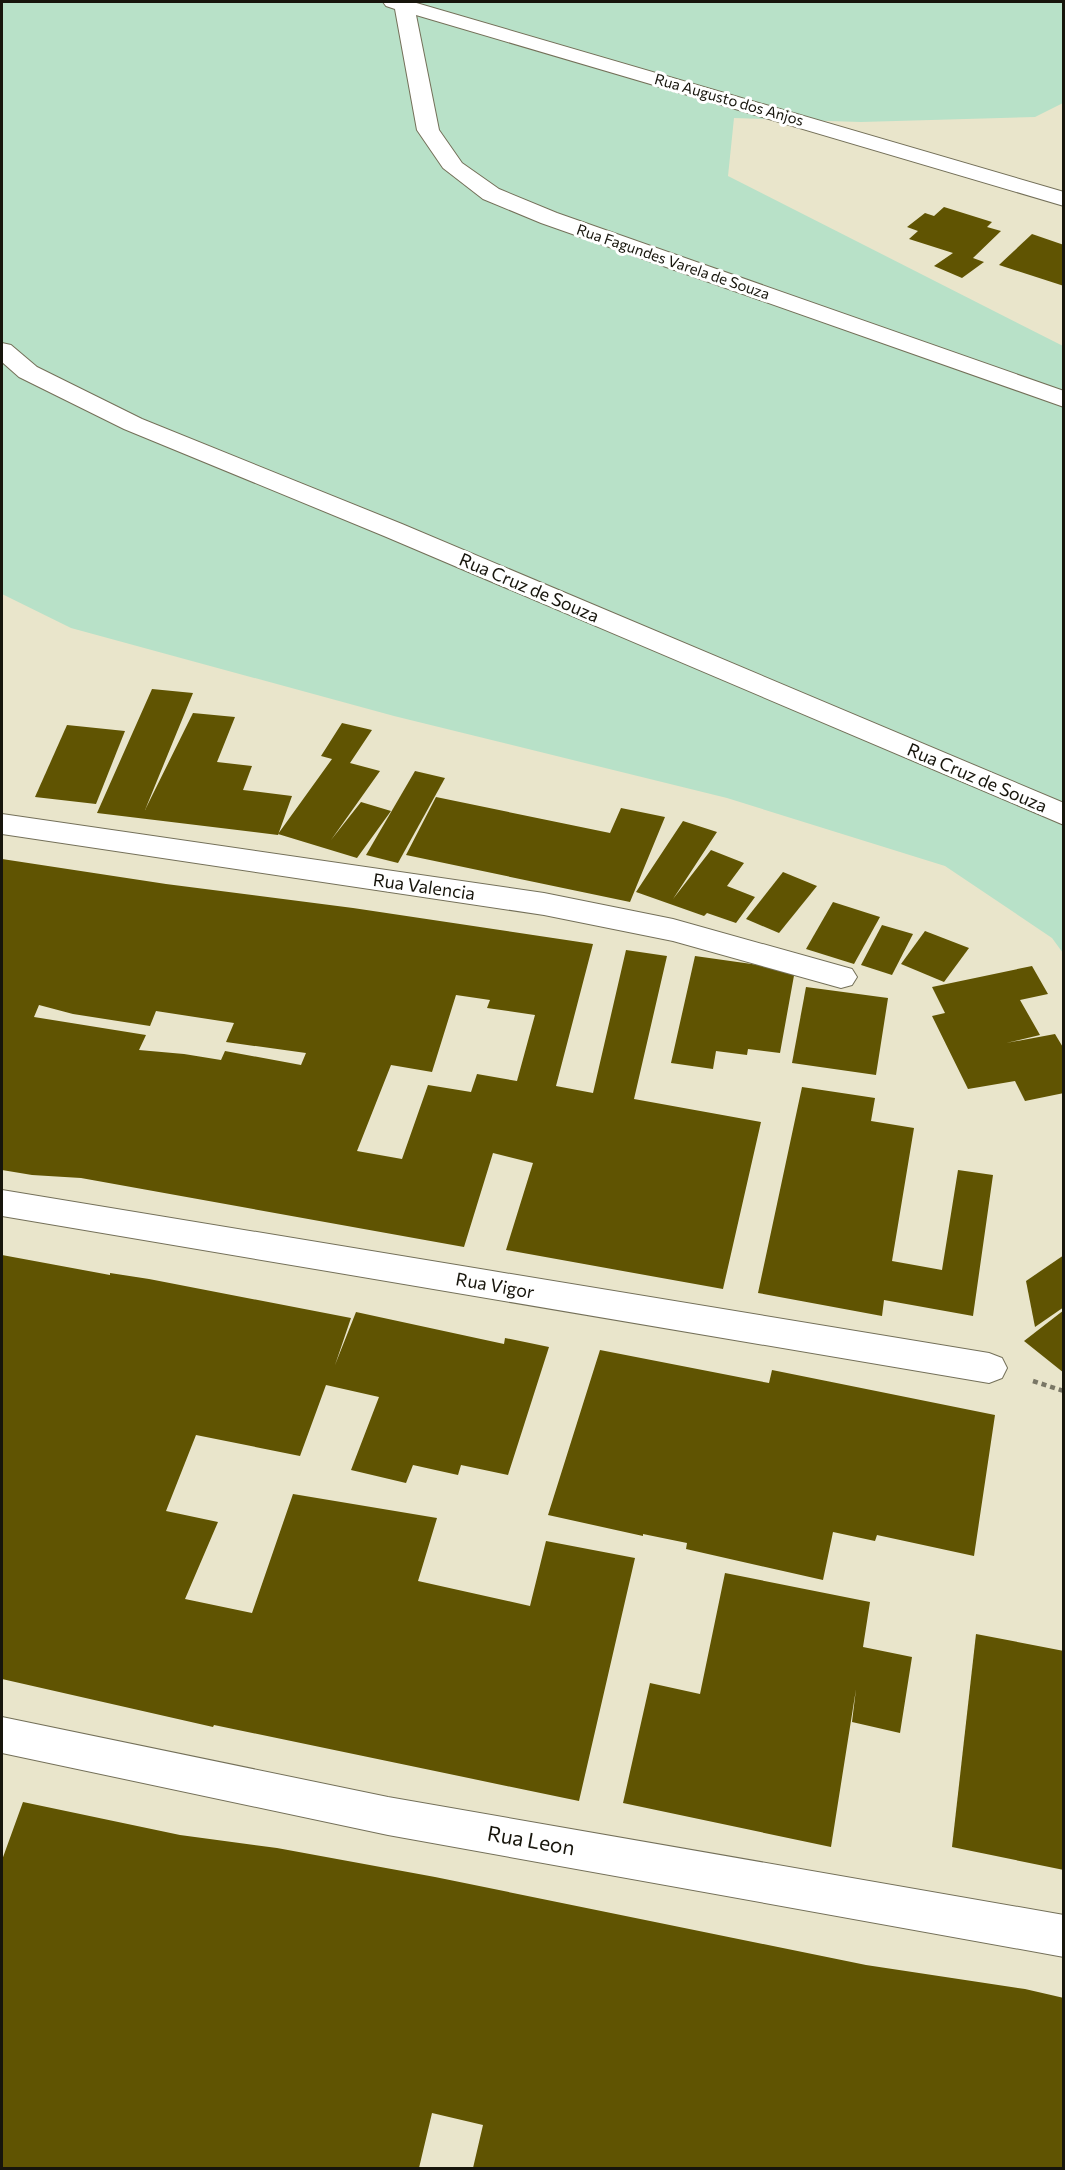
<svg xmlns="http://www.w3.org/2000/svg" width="1065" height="2170" viewBox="0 0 1065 2170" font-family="Commissioner,sans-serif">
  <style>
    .green { fill: #b8e1c8 }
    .building { fill: #605402; fill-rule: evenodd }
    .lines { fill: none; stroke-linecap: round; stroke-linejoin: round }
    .minor-casing { stroke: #747059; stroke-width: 2 }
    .path { stroke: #7a7766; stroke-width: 4.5; stroke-dasharray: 5 4; stroke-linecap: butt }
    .minor { fill: #fff; fill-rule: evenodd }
    .labels { text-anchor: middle; stroke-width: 6; stroke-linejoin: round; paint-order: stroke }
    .far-street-label { font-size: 15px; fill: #17150c; stroke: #fff }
    .street-label { font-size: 18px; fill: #17150c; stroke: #fff }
    .near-street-label { font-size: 21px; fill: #17150c; stroke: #fff }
  </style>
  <rect width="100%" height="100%" fill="#e9e5cb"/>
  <!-- green -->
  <path class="green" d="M2 2H1063V103L1035 117 861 122 734 118 728 176 1063 346V953L1052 938 945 866 727 798 394 716 71 628 2 594Z"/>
  <!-- building -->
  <g class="building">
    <path d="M944 207 992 222 987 227 1001 231 973 258 984 262 962 278 934 266 953 253 909 239 918 231 907 227 925 213 934 216Z"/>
    <path d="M1032 234 1064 245V286L999 265Z"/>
    <path d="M152 689 193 693 145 810 193 713 235 717 217 762 252 766 243 790 292 796 278 835 97 813Z"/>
    <path d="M342 723 372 730 350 763 380 771 331 840 361 802 391 811 357 858 278 834 332 759 321 756Z"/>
    <path d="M67 725 125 731 96 804 35 797Z"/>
    <path d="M415 771 445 778 398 863 366 855Z"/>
    <path d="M436 797 610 833 621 808 665 817 630 902 406 855Z"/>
    <path d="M683 821 717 832 673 899 711 850 744 863 727 886 755 897 736 923 707 913 704 916 636 892Z"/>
    <path d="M2 859 166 884 353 908 593 944 556 1086 593 1093 626 950 667 956 634 1099 761 1122 723 1289 506 1250 533 1163 493 1153 464 1247 81 1178 32 1175 2 1170ZM456 995 490 1000 487 1008 535 1015 517 1081 477 1074 471 1092 428 1085 402 1159 357 1151 391 1065 432 1072ZM39 1005 73 1014 150 1026 156 1011 234 1023 226 1042 306 1053 301 1065 225 1051 221 1060 184 1054 139 1050 146 1035 34 1017Z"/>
    <path d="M783 872 817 886 779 933 746 919Z"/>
    <path d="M833 902 880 917 854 964 806 949Z"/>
    <path d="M882 925 913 934 892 975 861 965Z"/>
    <path d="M925 931 969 948 944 982 901 964Z"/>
    <path d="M695 956 795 970 780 1053 748 1049 747 1055 716 1051 713 1069 671 1063Z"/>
    <path d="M1032 966 1048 994 1020 1000 1040 1035 1006 1043 1055 1034 1064 1049V1093L1025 1101 1015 1081 968 1089 932 1016 945 1013 932 987Z"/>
    <path d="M806 987 888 998 876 1075 792 1063Z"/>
    <path d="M802 1087 875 1098 871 1121 914 1128 892 1261 942 1270 958 1170 993 1175 973 1316 884 1300 882 1316 758 1293Z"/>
    <path d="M2 1255 110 1275V1273L149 1279 351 1318 335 1365 356 1312 504 1344 505 1338 549 1347 508 1475 461 1465 458 1475 413 1465 406 1483 351 1470 379 1397 326 1385 300 1456 196 1435 166 1511 218 1522 185 1599 252 1613 293 1494 437 1518 418 1581 530 1606 546 1541 635 1558 579 1801 214 1725 213 1727 2 1679Z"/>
    <path d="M1064 1255V1307L1035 1327 1026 1281Z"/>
    <path d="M1064 1310V1373L1024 1341Z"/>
    <path d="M600 1350 769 1383 772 1370 995 1415 974 1556 877 1535 875 1541 833 1532 823 1580 686 1549 687 1543 643 1534V1536L548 1515Z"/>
    <path d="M725 1573 870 1602 863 1647 912 1657 900 1733 852 1722 856 1689 831 1847 623 1803 650 1683 700 1694Z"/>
    <path d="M976 1634 1064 1651V1870L952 1847Z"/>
    <path d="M23 1802 180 1835 277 1848 435 1877 866 1965 1025 1989 1064 1998V2168H473L483 2125 432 2113 419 2168H2V1860Z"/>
  </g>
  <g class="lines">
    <defs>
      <g id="minor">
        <path d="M383 2H413L1064 192V206L416 15 439 130 462 163 499 189 557 213 1064 391V407L541 223 483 199 443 168 417 130 395 9 386 6Z"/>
        <path d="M2 343 11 345 37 367 142 419 402 524 1064 803V825L384 536 124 429 19 377 2 362Z"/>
        <path d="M2 814 544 893 673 919 852 969 857 977 852 985 841 988 673 941 544 915 2 834Z"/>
        <path d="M2 1190 989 1353 1002 1358 1007 1368 1002 1378 989 1383 2 1216Z"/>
        <path d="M2 1717 388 1797 1064 1915V1957L388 1835 2 1753Z"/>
      </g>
    </defs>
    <!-- minor casing -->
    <use href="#minor" class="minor-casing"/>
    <!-- path -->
    <path class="path" d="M1033 1381 1064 1391"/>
    <!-- minor -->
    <use href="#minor" class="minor"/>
  </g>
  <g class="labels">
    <!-- far-street labels -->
    <g class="far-street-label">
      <text transform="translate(729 100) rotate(16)" y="5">Rua Augusto dos Anjos</text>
      <text transform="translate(673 262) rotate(19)" y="5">Rua Fagundes Varela de Souza</text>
    </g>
    <!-- street labels -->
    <g class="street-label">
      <text transform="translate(529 588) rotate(23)" y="6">Rua Cruz de Souza</text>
      <text transform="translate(977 778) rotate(23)" y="6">Rua Cruz de Souza</text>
      <text transform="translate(424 887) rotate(8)" y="6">Rua Valencia</text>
      <text transform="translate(495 1286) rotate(10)" y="6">Rua Vigor</text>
    </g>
    <!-- near-street labels -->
    <g class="near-street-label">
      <text transform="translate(531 1841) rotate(10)" y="7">Rua Leon</text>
    </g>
  </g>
  <!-- border -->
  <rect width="1065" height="2170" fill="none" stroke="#17150c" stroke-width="6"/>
</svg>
